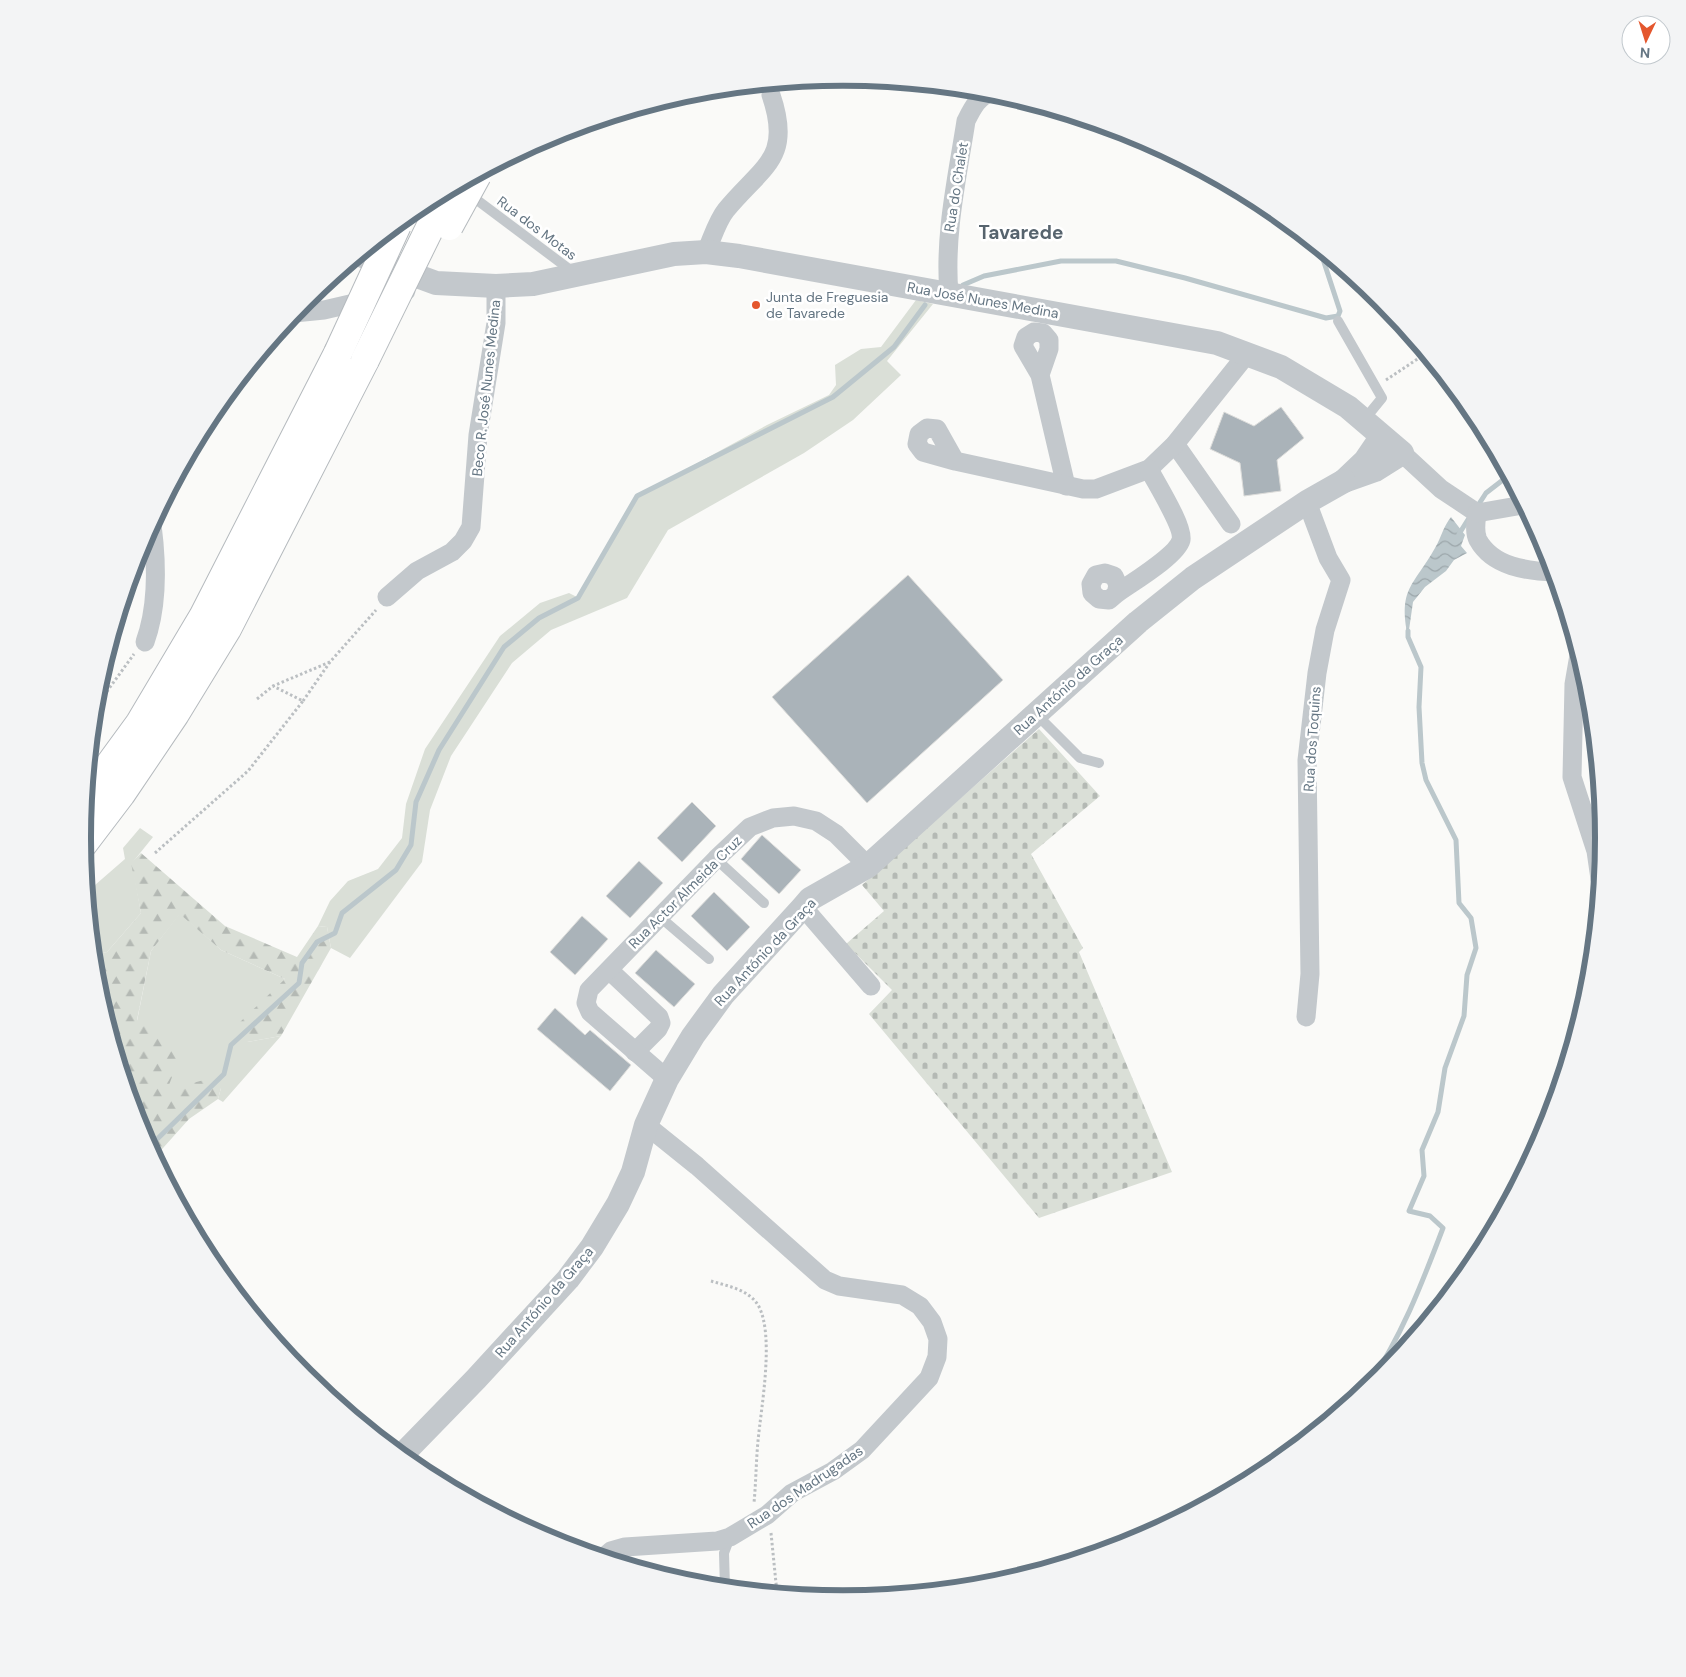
<svg xmlns="http://www.w3.org/2000/svg" width="1686" height="1677" viewBox="0 0 1686 1677" font-family="'DM Sans',sans-serif">
  <style>
    .green { fill: #dadfd7 }
    .forest { fill: url(#forest-firs) }
    .cemetery { fill: url(#cemetery-stones) }
    .water { fill: url(#water-waves) }
    .lines { fill: none; stroke-linecap: round; stroke-linejoin: round }
    .stream { stroke: #bbc7cb; stroke-width: 5 }
    .building { fill: #aab3b9; stroke: #dcdcda }
    .primary-casing { stroke: #b5babe; stroke-width: 30 }
    .path { stroke: #bbbfc2; stroke-width: 3; stroke-dasharray: 2.5 2.5; stroke-linecap: butt }
    .service { stroke: #c3c8cc; stroke-width: 10 }
    .minor { stroke: #c3c8cc; stroke-width: 19 }
    .tertiary { stroke: #c3c8cc; stroke-width: 24 }
    .primary { stroke: #fff; stroke-width: 28 }
    .primary-bridge-casing { stroke: #b5babe; stroke-width: 30; stroke-linecap: butt }
    .primary-bridge { stroke: #fff; stroke-width: 28 }
    .poi-dot { fill: #e4572e; stroke: #fff; stroke-width: 2 }
    .labels { text-anchor: middle; stroke-width: 5; stroke-linejoin: round; paint-order: stroke }
    .street-label { font-size: 14px; fill: #657683; stroke: #fff }
    .poi-label { font-size: 14px; fill: #657683; stroke: #fff; text-anchor: start }
    .district-label { font-size: 19px; font-weight: bold; fill: #57646e; stroke: #fff }
    .rim { fill: none; stroke: #657683; stroke-width: 6 }
  </style>
  <defs>
    <pattern id="forest-firs" width="22" height="20" patternUnits="userSpaceOnUse" patternTransform="scale(1.25)"><rect width="22" height="20" fill="#dadfd7"/><path d="M5 1l3.5 6h-7zM16 11l3.5 6h-7z" fill="#b4b9b4"/></pattern>
    <pattern id="cemetery-stones" width="16" height="16" patternUnits="userSpaceOnUse" patternTransform="scale(1.25)"><rect width="16" height="16" fill="#dadfd7"/><path d="M2 7V4a2 2 0 0 1 4 0v3zM10 15v-3a2 2 0 0 1 4 0v3z" fill="#b4b9b4"/></pattern>
    <pattern id="water-waves" width="16" height="10" patternUnits="userSpaceOnUse" patternTransform="scale(1.25)"><rect width="16" height="10" fill="#bbc7cb"/><path d="M0 5q4-4 8 0t8 0" fill="none" stroke="#9ca6aa"/></pattern>
  </defs>
  <rect width="100%" height="100%" fill="#fafaf8"/>
  <!-- green -->
  <g class="green">
    <path d="M916 300 933 304 887 361 901 375 853 420 804 453 668 530 627 598 551 630 512 663 451 756 430 810 422 862 350 958 331 948 327 927 318 926 330 901 348 881 378 869 402 838 406 804 425 749 500 636 540 603 569 593 579 598 637 496 767 425 829 395 836 385 835 365 861 349 881 347Z"/>
    <path d="M140 828 153 837 132 863 141 913 107 952 94 955 87 892 125 859 123 848Z"/>
    <path d="M180 913 221 950 285 979 247 1042 281 1036 223 1102 218 1099 221 1088 167 1091 137 1021 151 951Z"/>
  </g>
  <!-- forest -->
  <path class="forest" d="M141 853 225 926 297 957 318 926 327 927 331 948 281 1036 247 1042 238 1024 285 979 221 950 180 914 151 951 137 1020 181 1054 167 1090 215 1077 221 1088 218 1099 189 1119 155 1157 140 1129 97 987 94 955 107 952 141 913 131 863Z"/>
  <!-- cemetery -->
  <path class="cemetery" d="M1039 729 1100 796 1031 854 1083 948 1079 952 1172 1172 1039 1218 869 1014 892 990 846 944 884 911 862 885Z"/>
  <!-- water -->
  <path class="water" d="M1451 517 1465 535 1461 546 1467 553 1454 560 1446 571 1425 587 1413 602 1408 637C1398 588 1413 587 1435 548 1442 536 1443 527 1451 517Z"/>
  <g class="lines">
    <!-- stream -->
    <g class="stream">
      <path d="M963 285 984 276 1061 261H1116L1185 278 1326 318 1338 316 1340 311 1320 250"/>
      <path d="M1477 507 1486 493 1508 476"/>
      <path d="M1459 534 1469 518"/>
      <path d="M149 1147 224 1074 231 1045 299 983 302 963 317 942 335 933 342 913 396 870 411 845 416 802 439 750 504 647 539 618 578 598 637 496 833 397 894 347 925 305"/>
      <path d="M1366 1389C1401 1338 1421 1286 1443 1228L1430 1216 1409 1211 1424 1176 1422 1150 1438 1112 1445 1068 1464 1016 1467 975 1476 948 1471 918 1459 903 1456 840 1426 780 1422 763 1419 707 1421 667 1408 637V631"/>
    </g>
  </g>
  <!-- building -->
  <g class="building">
    <path d="M1281 407 1304 438 1277 460 1281 491 1244 496 1240 463 1210 449 1224 412 1254 426Z"/>
    <path d="M908 575 1003 680 867 803 772 697Z"/>
    <path d="M692 802 716 826 682 862 657 838Z"/>
    <path d="M762 835 801 870 779 894 741 859Z"/>
    <path d="M639 861 663 883 630 918 606 896Z"/>
    <path d="M714 892 750 927 727 951 691 916Z"/>
    <path d="M582 916 608 939 575 975 550 952Z"/>
    <path d="M656 950 695 984 674 1007 635 973Z"/>
    <path d="M555 1008 585 1035 590 1030 631 1065 610 1091 537 1029Z"/>
  </g>
  <g class="lines">
    <defs>
      <g id="primary">
        <path d="M86 797 140 723 203 617 338 353"/>
        <path d="M83 844 121 794 175 714 227 629 365 360"/>
      </g>
    </defs>
    <!-- primary casing -->
    <use href="#primary" class="primary-casing"/>
    <!-- path -->
    <g class="path">
      <path d="M1386 380 1425 354"/>
      <path d="M257 699 273 686 330 662"/>
      <path d="M303 701 330 662 376 610"/>
      <path d="M95 708 134 654"/>
      <path d="M155 853 248 771 303 701 273 686"/>
      <path d="M711 1281C727 1286 748 1289 758 1305 775 1334 761 1408 758 1441 756 1462 756 1482 754 1503"/>
      <path d="M771 1533 777 1593"/>
    </g>
    <!-- service -->
    <g class="service">
      <path d="M469 194 573 272"/>
      <path d="M1338 321 1382 398 1364 420"/>
      <path d="M1036 714 1080 758 1099 763"/>
      <path d="M716 859 764 903"/>
      <path d="M660 917 709 959"/>
      <path d="M725 1588 724 1553 730 1537"/>
    </g>
    <!-- minor -->
    <g class="minor">
      <path d="M706 252C712 239 717 221 726 210 762 166 793 159 771 95"/>
      <path d="M949 294C944 235 957 179 966 121 972 109 978 96 992 92"/>
      <path d="M294 313 324 310 406 291"/>
      <path d="M1040 375 1049 349V340L1043 333 1034 332 1026 337 1023 346 1040 375 1066 486"/>
      <path d="M1175 444 1231 524"/>
      <path d="M1402 453 1441 489 1477 513"/>
      <path d="M955 461 937 429 927 428 919 434 917 444 923 452 955 461 1083 489H1096L1149 469 1175 444 1247 354"/>
      <path d="M1477 513C1476 522 1474 532 1478 540 1493 567 1527 571 1554 572"/>
      <path d="M1477 513 1523 505"/>
      <path d="M1116 594 1118 585 1114 576 1105 573 1096 575 1091 584 1092 593 1099 599 1109 600 1116 594C1131 583 1177 556 1181 540 1184 527 1156 483 1149 469"/>
      <path d="M387 597 417 571 452 552 463 541 471 527 478 435 496 323V286"/>
      <path d="M145 642C158 606 157 563 152 525"/>
      <path d="M1579 655 1574 684 1572 777 1596 851 1600 879"/>
      <path d="M803 907 871 986"/>
      <path d="M609 970 659 1017 661 1023 658 1029 635 1052"/>
      <path d="M1306 1017 1310 974 1307 760 1317 673 1325 630 1341 580 1328 558 1307 502"/>
      <path d="M667 1079 590 1012 586 1003 589 990 716 859 750 827 773 818 794 816 816 821 836 834 868 866"/>
      <path d="M604 1557 611 1551 625 1547 717 1541 730 1537 767 1515 792 1493 833 1471 862 1450 929 1378 937 1357 938 1339 932 1322 920 1306 902 1295 839 1286 825 1280 697 1166 646 1125"/>
    </g>
    <!-- tertiary -->
    <g class="tertiary">
      <path d="M360 255 436 283 496 286 533 284 674 254 706 252 739 256 1217 343 1281 367 1348 407 1402 453 1375 470 1344 481 1365 461 1382 436"/>
      <path d="M401 1456 476 1379 568 1279 592 1247 618 1204 633 1172 646 1125 667 1079 693 1036 723 995 803 907 810 899 868 866 1138 622 1193 578 1307 502 1344 481"/>
    </g>
    <!-- primary -->
    <use href="#primary" class="primary"/>
    <defs>
      <g id="primary-bridge">
        <path d="M449 226 477 175"/>
        <path d="M338 353 397 225"/>
        <path d="M365 360 448 191"/>
      </g>
    </defs>
    <!-- primary-bridge casing -->
    <use href="#primary-bridge" class="primary-bridge-casing"/>
    <!-- primary-bridge -->
    <use href="#primary-bridge" class="primary-bridge"/>
  </g>
  <!-- markers -->
  <circle class="poi-dot" cx="756" cy="305" r="5"/>
  <g class="labels">
    <!-- street labels -->
    <g class="street-label">
      <text transform="translate(956 187) rotate(-81)" y="5">Rua do Chalet</text>
      <text transform="translate(537 228) rotate(37)" y="5">Rua dos Motas</text>
      <text transform="translate(983 300) rotate(10)" y="5">Rua José Nunes Medina</text>
      <text transform="translate(486 388) rotate(-84)" y="5">Beco R. José Nunes Medina</text>
      <text transform="translate(1068 685) rotate(-42)" y="5">Rua António da Graça</text>
      <text transform="translate(1312 739) rotate(-86)" y="5">Rua dos Toquins</text>
      <text transform="translate(685 892) rotate(-45)" y="5">Rua Actor Almeida Cruz</text>
      <text transform="translate(765 952) rotate(-47)" y="5">Rua António da Graça</text>
      <text transform="translate(544 1302) rotate(-49)" y="5">Rua António da Graça</text>
      <text transform="translate(805 1487) rotate(-34)" y="5">Rua dos Madrugadas</text>
    </g>
    <!-- poi labels -->
    <g class="poi-label">
      <text x="766" y="302">Junta de Freguesia<tspan x="766" dy="16">de Tavarede</tspan></text>
    </g>
    <!-- district labels -->
    <g class="district-label">
      <text x="1021" y="239">Tavarede</text>
    </g>
  </g>
  <!-- crop -->
  <path d="M0 0H1686V1677H0ZM91 838a752 752 0 1 1 1504 0a752 752 0 1 1-1504 0Z" fill="#f3f4f5" fill-rule="evenodd"/>
  <path class="rim" d="M91 838a752 752 0 1 1 1504 0a752 752 0 1 1-1504 0Z"/>
  <!-- north arrow -->
  <g transform="translate(1646 40) rotate(184)"><circle r="24" fill="#ffffff" stroke="#c1c8cd"/>
  <path d="M0-4L9 19L0 12L-9 19Z" fill="#e4572e"/>
  <text y="-8" font-size="14" font-weight="bold" text-anchor="middle" fill="#657683">N</text>
  </g>
</svg>
